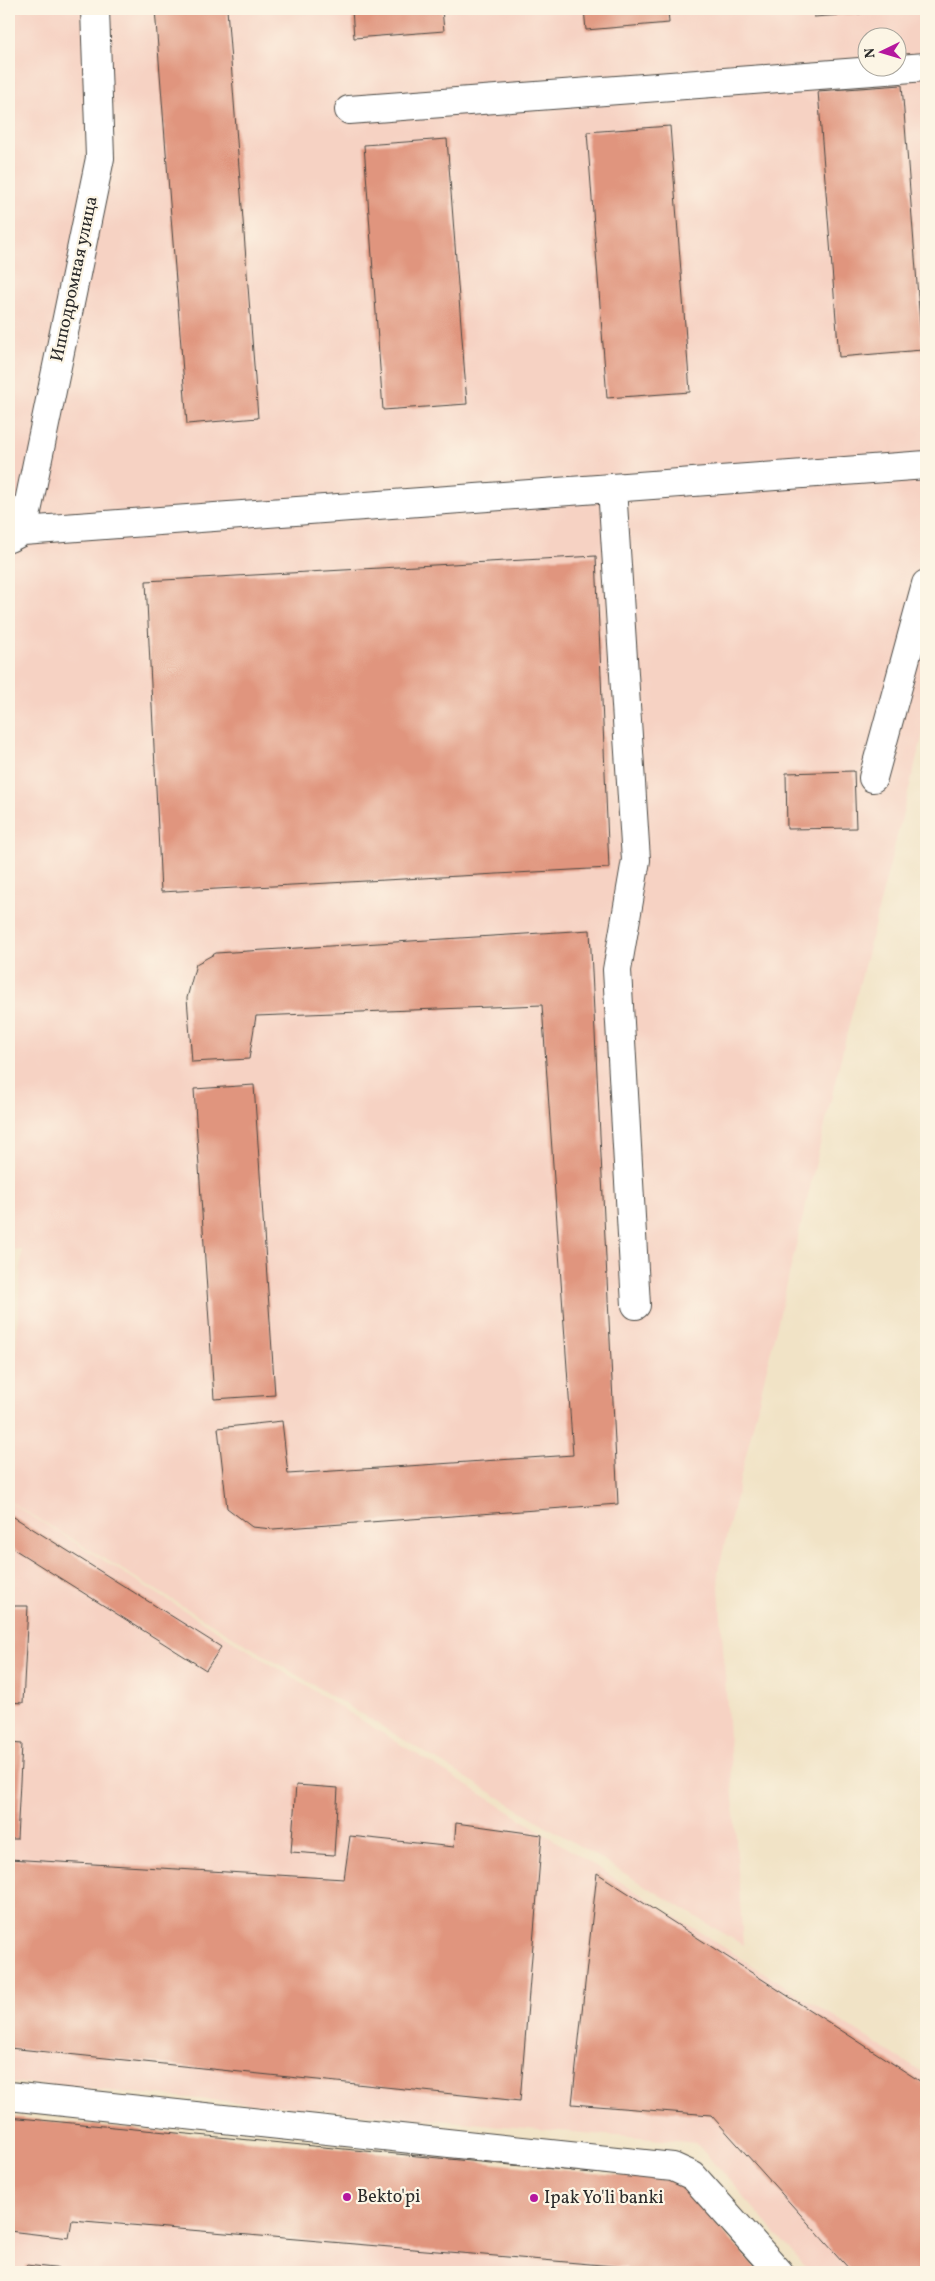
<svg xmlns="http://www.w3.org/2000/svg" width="935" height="2281" viewBox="0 0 935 2281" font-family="Vollkorn,serif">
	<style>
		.built { fill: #f6d2c3; fill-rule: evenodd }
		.building { fill: #e0957e }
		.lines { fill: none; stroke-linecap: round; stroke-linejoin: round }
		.minor-casing { stroke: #494742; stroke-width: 30 }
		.minor { stroke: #fff; stroke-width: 28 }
		.poi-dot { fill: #b5179e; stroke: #fcf5e5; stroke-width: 2 }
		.labels { text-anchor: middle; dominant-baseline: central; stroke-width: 4.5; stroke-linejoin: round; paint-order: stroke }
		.street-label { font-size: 18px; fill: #2b2b2b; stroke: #fcf5e5 }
		.poi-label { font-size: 18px; fill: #2b2b2b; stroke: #fcf5e5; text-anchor: start }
	</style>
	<rect width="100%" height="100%" fill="#fcf5e5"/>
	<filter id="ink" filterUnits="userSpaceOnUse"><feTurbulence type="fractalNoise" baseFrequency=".02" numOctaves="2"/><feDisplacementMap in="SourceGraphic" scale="10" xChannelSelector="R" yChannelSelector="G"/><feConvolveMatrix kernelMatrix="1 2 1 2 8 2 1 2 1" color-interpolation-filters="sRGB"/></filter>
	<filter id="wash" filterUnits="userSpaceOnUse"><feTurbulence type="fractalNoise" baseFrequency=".0096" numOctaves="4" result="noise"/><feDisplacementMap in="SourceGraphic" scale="20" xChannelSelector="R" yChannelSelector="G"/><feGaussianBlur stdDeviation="1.12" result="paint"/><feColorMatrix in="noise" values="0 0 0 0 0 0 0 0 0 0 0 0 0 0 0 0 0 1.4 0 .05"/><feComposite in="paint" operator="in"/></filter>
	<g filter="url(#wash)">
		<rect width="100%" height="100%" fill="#f1e3c6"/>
		<path class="built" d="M 9,9 L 926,9 L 926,722 L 845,1041 L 718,1572 L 743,1945 L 9,1501 L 9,1462 L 22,1250 L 9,1249 ZM 868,38 L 898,38 L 898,68 L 868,68 Z
			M 9,1258 L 16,1259 L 9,1384 Z
			M 9,1502 L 502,1807 L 926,2075 L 926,2272 L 810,2272 L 696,2143 L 9,2082 Z
			M 9,2128 L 671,2186 L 699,2208 L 757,2272 L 9,2272 Z"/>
		<g id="blocks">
			<path class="building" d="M 155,9 L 227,9 L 258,418 L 187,424 Z
				M 352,9 L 442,9 L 444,31 L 354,38 Z
				M 584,9 L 668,9 L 669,23 L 586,30 Z
				M 813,9 L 897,9 L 897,11 L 814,17 Z
				M 902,85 L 922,350 L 839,357 L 818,91 Z
				M 670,126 L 690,392 L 607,398 L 587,132 Z
				M 447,139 L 467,404 L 383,410 L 364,145 Z
				M 596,556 L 609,868 L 161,892 L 146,581 Z
				M 854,771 L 856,828 L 787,829 L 786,773 Z
				M 590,930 L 618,1504 L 273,1529 L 252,1527 L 227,1508 L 218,1428 L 282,1421 L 288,1474 L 573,1455 L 542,1005 L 256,1016 L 249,1059 L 192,1062 L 187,998 L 196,964 L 216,953 Z
				M 254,1085 L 275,1395 L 214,1399 L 194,1089 Z
				M 9,1514 L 221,1647 L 206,1670 L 9,1546 Z
				M 9,1606 L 28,1606 L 23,1703 L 9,1702 Z
				M 9,1743 L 22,1744 L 17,1839 L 9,1839 Z
				M 296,1785 L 338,1788 L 334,1855 L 291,1852 Z
				M 456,1823 L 542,1835 L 520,2101 L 9,2048 L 9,1859 L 344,1879 L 350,1836 L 454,1847 Z
				M 597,1873 L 926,2085 L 926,2272 L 852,2272 L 711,2115 L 572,2104 Z
				M 9,2117 L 679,2181 L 759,2272 L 630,2272 L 625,2267 L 72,2220 L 69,2238 L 9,2231 Z
				M 26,2265 L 72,2270 L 72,2272 L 26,2272 Z"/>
		</g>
	</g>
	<g filter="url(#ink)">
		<use href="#blocks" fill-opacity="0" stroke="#494742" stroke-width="1"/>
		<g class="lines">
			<g class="minor-casing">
				<path id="minor" d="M 349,110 L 926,67
					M 612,488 L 636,860 L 617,970 L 636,1305
					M 23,531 L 926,465
					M 9,538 L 23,531 L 100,158 L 95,9
					M 873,778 L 926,584
					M 9,2096 L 673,2167 L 693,2176 L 779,2272"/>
			</g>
			<use href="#minor" class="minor"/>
		</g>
	</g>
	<g class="poi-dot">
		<circle cx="347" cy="2197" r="5"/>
		<circle cx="534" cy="2198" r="5"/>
	</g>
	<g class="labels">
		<g class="street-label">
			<text transform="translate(75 279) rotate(-78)">Ипподромная улица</text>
		</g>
		<g class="poi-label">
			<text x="357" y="2197">Bekto'pi</text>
			<text x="544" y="2198">Ipak Yo'li banki</text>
		</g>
	</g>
	<rect width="935" height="2281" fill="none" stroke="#fcf5e5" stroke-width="30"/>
	<g transform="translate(882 52) rotate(265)"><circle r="24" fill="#fcf5e5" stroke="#a8a49b"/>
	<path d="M0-4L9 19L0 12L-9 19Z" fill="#b5179e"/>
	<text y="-8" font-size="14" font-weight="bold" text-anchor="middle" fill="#2b2b2b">N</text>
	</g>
</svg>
